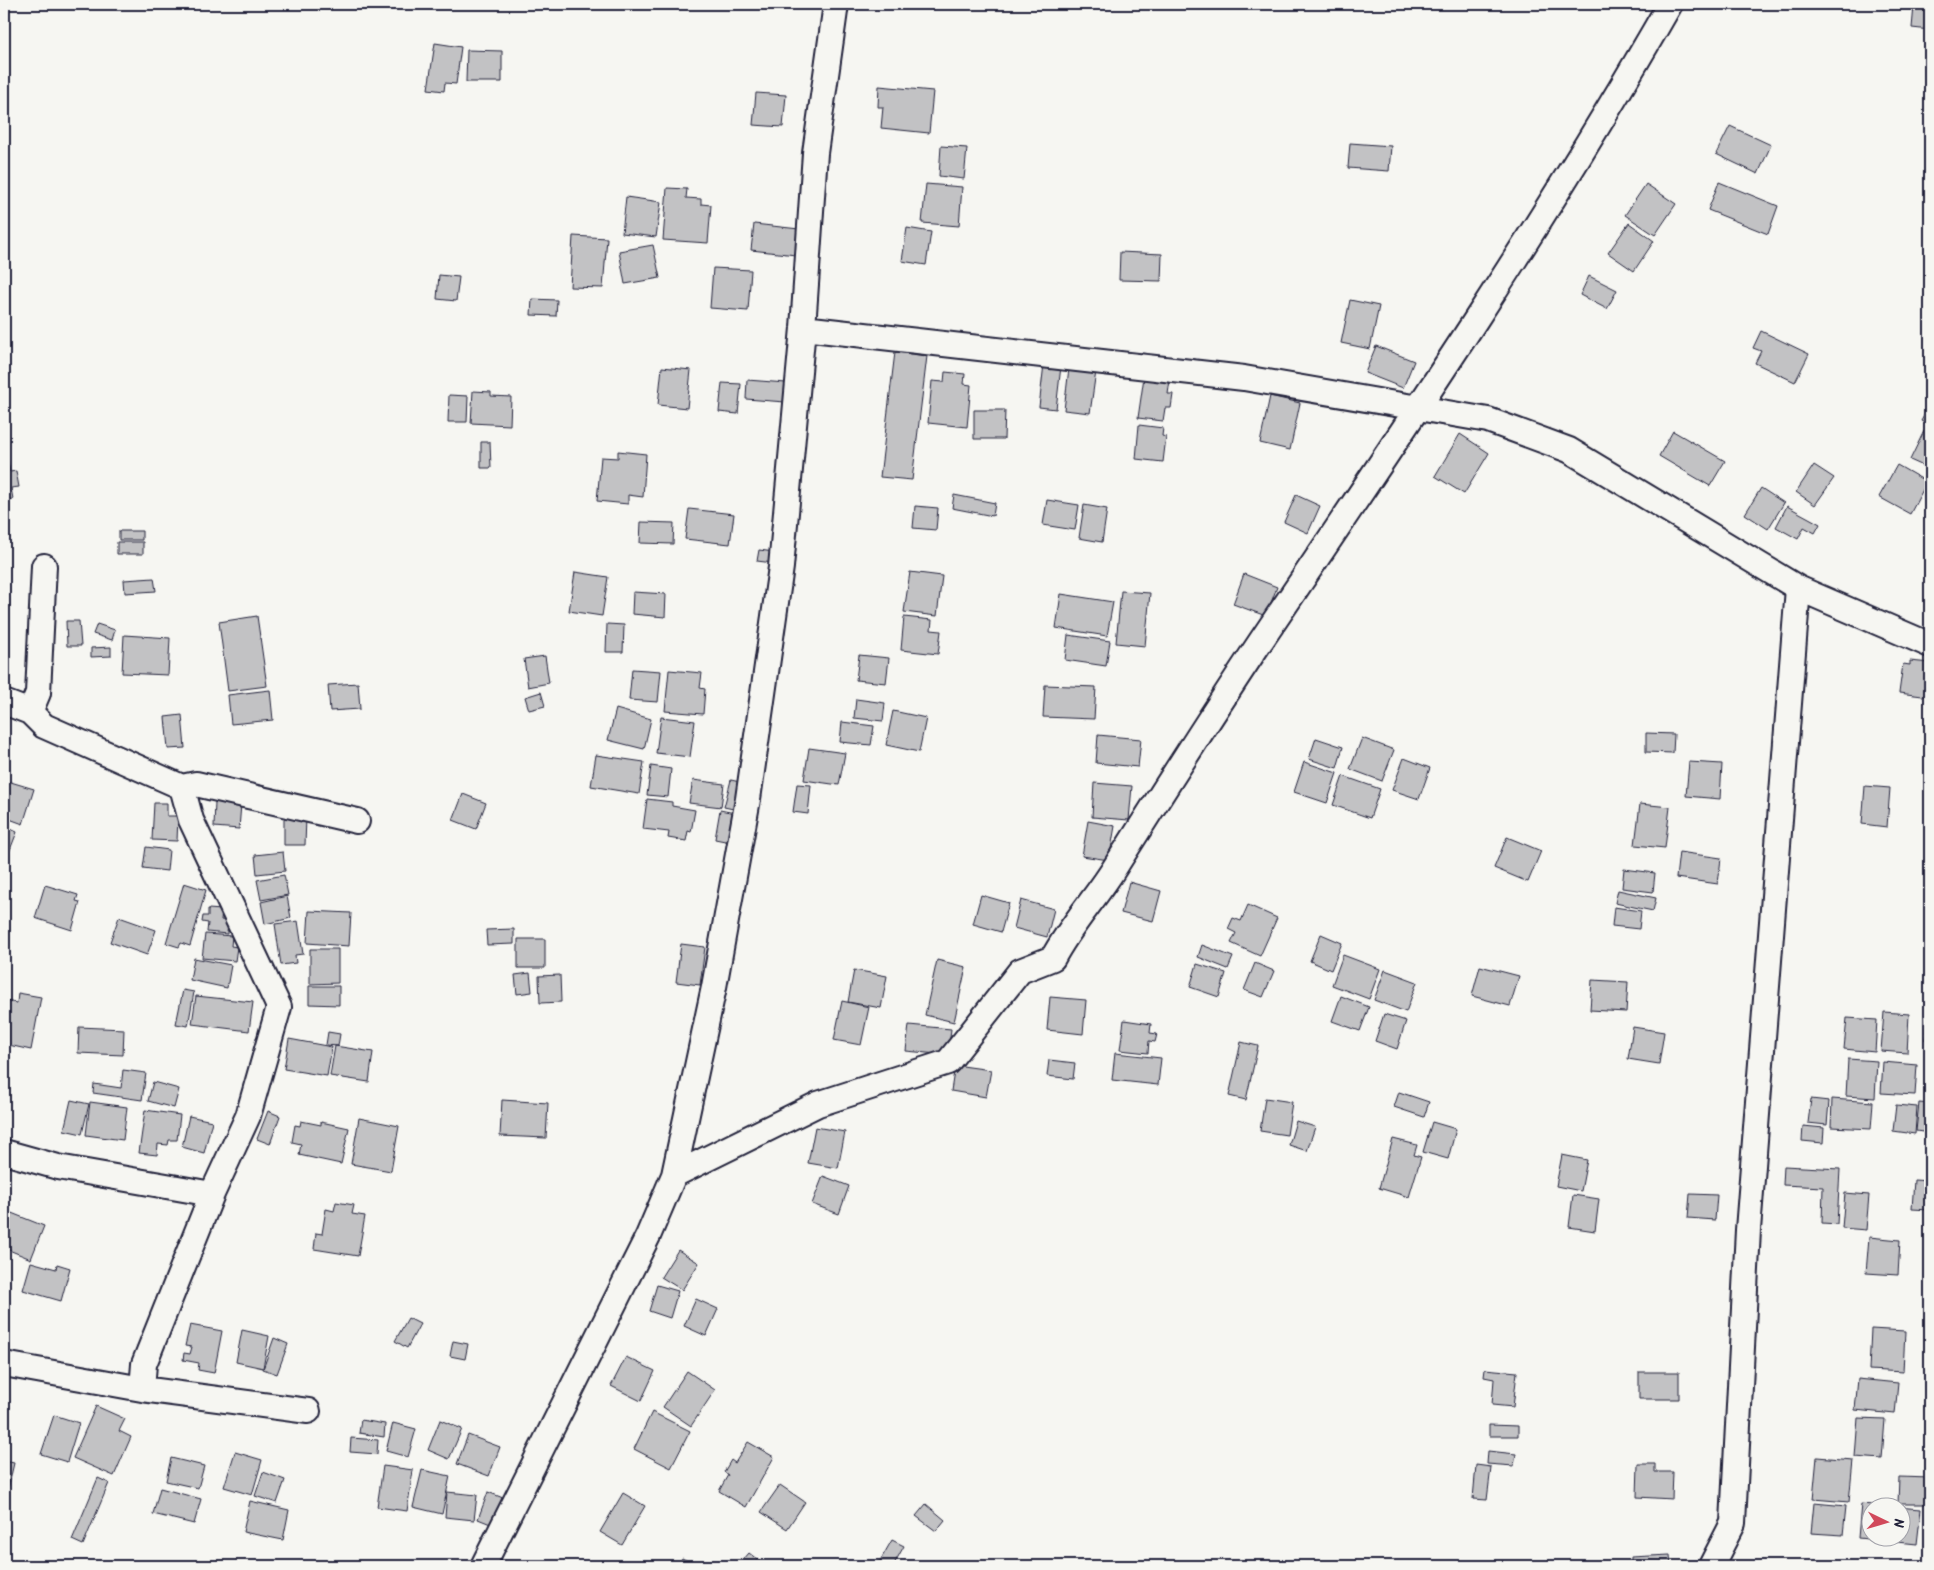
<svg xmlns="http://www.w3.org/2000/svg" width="1934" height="1570" viewBox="0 0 1934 1570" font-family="Kalam,sans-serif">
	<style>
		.building { fill: #c2c2c4; stroke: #22223b; fill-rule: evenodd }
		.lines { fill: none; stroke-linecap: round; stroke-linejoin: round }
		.minor-casing { stroke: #22223b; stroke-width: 28 }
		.minor { stroke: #f6f6f2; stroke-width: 24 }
	</style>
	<rect width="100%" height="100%" fill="#f6f6f2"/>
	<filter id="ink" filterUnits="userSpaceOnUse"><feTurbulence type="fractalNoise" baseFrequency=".02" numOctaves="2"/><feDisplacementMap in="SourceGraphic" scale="10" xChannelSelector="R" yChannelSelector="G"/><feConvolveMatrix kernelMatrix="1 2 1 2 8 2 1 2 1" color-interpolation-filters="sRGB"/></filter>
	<g filter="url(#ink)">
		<path class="building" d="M 1914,6 L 1930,8 L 1930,30 L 1912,28 Z
			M 435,43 L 461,47 L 456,84 L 445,83 L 444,91 L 428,89 Z
			M 467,50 L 502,51 L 502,82 L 466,82 Z
			M 879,86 L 933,91 L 929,133 L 881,128 L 883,107 L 878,107 Z
			M 756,93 L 786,95 L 783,127 L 753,125 Z
			M 1730,126 L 1771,145 L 1758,174 L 1716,154 Z
			M 1350,143 L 1391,146 L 1389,171 L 1348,168 Z
			M 941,146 L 967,148 L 964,179 L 939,176 Z
			M 1719,182 L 1778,206 L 1768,234 L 1708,210 Z
			M 926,184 L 962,187 L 959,226 L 922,223 Z
			M 1646,184 L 1676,204 L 1655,235 L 1625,215 Z
			M 667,188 L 687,189 L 686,198 L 701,199 L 701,204 L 711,205 L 708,243 L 663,240 Z
			M 626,197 L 661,202 L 656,237 L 622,233 Z
			M 1629,223 L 1654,241 L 1634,271 L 1608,253 Z
			M 754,224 L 799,229 L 796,255 L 751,250 Z
			M 907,228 L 931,232 L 926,265 L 902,261 Z
			M 573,236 L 607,238 L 603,288 L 570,287 Z
			M 653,245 L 660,278 L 625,284 L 619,251 Z
			M 1120,252 L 1162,254 L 1161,281 L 1119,280 Z
			M 713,268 L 751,270 L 748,311 L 710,308 Z
			M 439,275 L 459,277 L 456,301 L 437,299 Z
			M 1589,276 L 1617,290 L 1607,309 L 1580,295 Z
			M 532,299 L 557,300 L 556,316 L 531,315 Z
			M 1350,300 L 1379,306 L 1370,349 L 1341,343 Z
			M 1761,331 L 1809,354 L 1795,382 L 1755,363 L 1761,351 L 1753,348 Z
			M 1376,346 L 1414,361 L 1403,388 L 1365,373 Z
			M 895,352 L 927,356 L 912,480 L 880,477 Z
			M 1044,364 L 1061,366 L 1056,409 L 1039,407 Z
			M 662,367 L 691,370 L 687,408 L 658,405 Z
			M 1069,368 L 1096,371 L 1090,413 L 1064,410 Z
			M 945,372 L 965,374 L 964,384 L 971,385 L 967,427 L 928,423 L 932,381 L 944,382 Z
			M 1144,377 L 1170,380 L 1168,394 L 1173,394 L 1171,408 L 1165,408 L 1163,421 L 1138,418 Z
			M 747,380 L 786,383 L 785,402 L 746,399 Z
			M 722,383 L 741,384 L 738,414 L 719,412 Z
			M 473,391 L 491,392 L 491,396 L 511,397 L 510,425 L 471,423 Z
			M 449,395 L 468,396 L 467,422 L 448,422 Z
			M 1270,396 L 1300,403 L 1290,450 L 1260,443 Z
			M 1930,405 L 1930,426 L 1921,421 Z
			M 974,410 L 1005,410 L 1004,439 L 974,439 Z
			M 1139,425 L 1163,428 L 1162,436 L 1166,437 L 1163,462 L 1136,459 Z
			M 1673,431 L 1725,461 L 1710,486 L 1659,456 Z
			M 1924,431 L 1930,435 L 1930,469 L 1910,460 Z
			M 1460,434 L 1489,453 L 1464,494 L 1435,476 Z
			M 481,442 L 490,442 L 491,468 L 481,468 Z
			M 618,451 L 646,454 L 643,497 L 628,495 L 628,504 L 597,501 L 601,457 L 618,458 Z
			M 8,461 L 10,472 L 16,471 L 19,487 L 11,488 L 13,499 L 4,500 L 4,462 Z
			M 1814,465 L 1834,478 L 1815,505 L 1796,492 Z
			M 1897,465 L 1927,482 L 1910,514 L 1879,497 Z
			M 1761,488 L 1784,503 L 1768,529 L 1745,514 Z
			M 954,495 L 995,503 L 993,516 L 952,508 Z
			M 1296,495 L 1320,506 L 1308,533 L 1284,522 Z
			M 1047,500 L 1079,505 L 1075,530 L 1043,525 Z
			M 1084,505 L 1107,509 L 1102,542 L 1079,538 Z
			M 915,506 L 938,508 L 936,530 L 913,528 Z
			M 1787,506 L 1820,524 L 1815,533 L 1804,527 L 1798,539 L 1776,527 Z
			M 689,509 L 734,514 L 730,544 L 685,539 Z
			M 641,522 L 674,523 L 673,544 L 640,543 Z
			M 119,531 L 142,531 L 142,540 L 119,540 Z
			M 117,542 L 143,542 L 143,554 L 117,554 Z
			M 759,550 L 774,552 L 773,563 L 757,561 Z
			M 575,572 L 608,577 L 602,616 L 569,611 Z
			M 910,572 L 942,576 L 937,616 L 904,612 Z
			M 1244,574 L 1277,587 L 1266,616 L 1233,604 Z
			M 154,578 L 156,591 L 125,593 L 124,580 Z
			M 1121,591 L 1150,593 L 1145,646 L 1116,643 Z
			M 633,592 L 666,594 L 665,617 L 632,614 Z
			M 1061,594 L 1113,602 L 1107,636 L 1056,628 Z
			M 257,616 L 267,686 L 228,691 L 219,622 Z
			M 904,617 L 932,620 L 931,630 L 941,631 L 938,654 L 901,650 Z
			M 66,621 L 79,621 L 81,646 L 67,646 Z
			M 97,624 L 115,630 L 112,640 L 93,634 Z
			M 607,624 L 624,625 L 623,652 L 606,652 Z
			M 124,635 L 170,638 L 168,675 L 122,673 Z
			M 1068,635 L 1110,641 L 1106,666 L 1065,660 Z
			M 111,647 L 111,656 L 91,657 L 91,648 Z
			M 859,655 L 889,658 L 886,683 L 856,680 Z
			M 545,656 L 549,683 L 528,687 L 524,659 Z
			M 1910,661 L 1930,663 L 1930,697 L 1899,693 L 1903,664 L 1910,665 Z
			M 632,669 L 661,671 L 658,702 L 629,700 Z
			M 669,670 L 702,673 L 700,688 L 705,689 L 703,714 L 665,711 Z
			M 358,683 L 360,709 L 330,711 L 328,685 Z
			M 1045,685 L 1096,687 L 1094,719 L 1043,717 Z
			M 270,690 L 273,720 L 231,724 L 228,695 Z
			M 541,692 L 545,706 L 529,710 L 525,697 Z
			M 856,699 L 885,703 L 883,721 L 854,718 Z
			M 616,709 L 651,719 L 644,749 L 608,740 Z
			M 893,711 L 926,718 L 919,752 L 886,745 Z
			M 182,715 L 185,748 L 168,749 L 165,717 Z
			M 661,717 L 695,721 L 690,757 L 656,753 Z
			M 842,722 L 874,726 L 871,745 L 840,742 Z
			M 1646,733 L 1674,734 L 1673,753 L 1646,752 Z
			M 1098,735 L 1141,739 L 1138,767 L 1096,763 Z
			M 1316,738 L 1343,747 L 1337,768 L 1309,759 Z
			M 1362,738 L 1394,750 L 1382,781 L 1350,769 Z
			M 809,748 L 845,753 L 839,785 L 804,780 Z
			M 596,755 L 644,762 L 639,794 L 591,786 Z
			M 1404,758 L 1430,768 L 1419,799 L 1392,790 Z
			M 1304,762 L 1337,773 L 1327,803 L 1294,792 Z
			M 1689,762 L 1722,764 L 1720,799 L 1686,796 Z
			M 651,766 L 671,769 L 668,797 L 647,795 Z
			M 1343,776 L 1380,789 L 1370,818 L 1333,805 Z
			M 4,780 L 34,789 L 23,824 L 4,817 Z
			M 693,780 L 724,784 L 721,807 L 689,803 Z
			M 731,780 L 744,783 L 738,810 L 724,807 Z
			M 1094,783 L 1132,786 L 1129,820 L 1092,817 Z
			M 797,784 L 811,785 L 808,814 L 793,812 Z
			M 1865,786 L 1890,788 L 1887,827 L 1862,824 Z
			M 463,794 L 486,803 L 476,829 L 453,820 Z
			M 647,799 L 672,802 L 672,806 L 695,810 L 691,832 L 688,831 L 686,841 L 668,838 L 669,832 L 643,829 Z
			M 215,802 L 241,804 L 239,829 L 214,827 Z
			M 154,803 L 167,803 L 167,816 L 178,816 L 177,841 L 152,840 Z
			M 1640,804 L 1670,807 L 1665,848 L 1635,845 Z
			M 720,810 L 735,813 L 730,842 L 715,839 Z
			M 284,817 L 306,817 L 305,845 L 284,845 Z
			M 1088,821 L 1115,826 L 1109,860 L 1082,856 Z
			M 4,826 L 17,832 L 4,865 Z
			M 1507,837 L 1541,851 L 1528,882 L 1494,868 Z
			M 146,847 L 169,850 L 167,871 L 143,868 Z
			M 283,852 L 285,871 L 257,874 L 255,855 Z
			M 1679,852 L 1721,858 L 1718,884 L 1676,878 Z
			M 1624,869 L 1655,873 L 1653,892 L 1622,888 Z
			M 284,875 L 288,895 L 261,900 L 257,880 Z
			M 1129,882 L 1161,891 L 1153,921 L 1121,913 Z
			M 184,883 L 206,890 L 190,946 L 181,943 L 179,947 L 166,943 Z
			M 45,885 L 78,895 L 76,901 L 80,902 L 72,930 L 35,918 Z
			M 1618,890 L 1656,898 L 1653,911 L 1615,903 Z
			M 981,895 L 1009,903 L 1001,932 L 973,924 Z
			M 287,896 L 291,918 L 265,924 L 261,902 Z
			M 1021,900 L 1054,909 L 1047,937 L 1014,928 Z
			M 1248,905 L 1277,918 L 1260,956 L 1231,943 L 1236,933 L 1228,929 L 1233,918 L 1241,921 Z
			M 1614,907 L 1641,911 L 1639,929 L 1612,926 Z
			M 208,909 L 222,910 L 221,920 L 228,921 L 227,934 L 207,932 L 208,923 L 202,922 L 203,916 L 208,916 Z
			M 309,911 L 351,913 L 349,946 L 307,943 Z
			M 119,917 L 156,930 L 147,955 L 110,942 Z
			M 298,921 L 303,954 L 295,955 L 296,963 L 281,965 L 275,924 Z
			M 514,929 L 514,944 L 487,945 L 486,930 Z
			M 205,934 L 232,936 L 231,946 L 237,947 L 235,961 L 202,958 Z
			M 1321,934 L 1342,943 L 1331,970 L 1310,961 Z
			M 518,939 L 545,939 L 545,968 L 518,968 Z
			M 681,944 L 705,947 L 700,985 L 676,982 Z
			M 1202,945 L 1233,957 L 1228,969 L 1198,957 Z
			M 310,949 L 338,949 L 338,983 L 310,984 Z
			M 1343,955 L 1380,969 L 1369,999 L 1332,985 Z
			M 194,958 L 231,965 L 227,988 L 190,980 Z
			M 937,960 L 966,967 L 954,1022 L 925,1015 Z
			M 1255,963 L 1274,971 L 1263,997 L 1244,990 Z
			M 1197,964 L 1226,973 L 1219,997 L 1190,987 Z
			M 1480,966 L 1519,976 L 1510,1006 L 1472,996 Z
			M 854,970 L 887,976 L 881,1008 L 848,1002 Z
			M 1385,970 L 1417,982 L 1406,1012 L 1374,1000 Z
			M 530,973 L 532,992 L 517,994 L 515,975 Z
			M 560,975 L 561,1002 L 540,1003 L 539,976 Z
			M 1592,980 L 1628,982 L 1626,1012 L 1590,1010 Z
			M 309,986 L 339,986 L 339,1005 L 309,1004 Z
			M 183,990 L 194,992 L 188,1026 L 176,1024 Z
			M 18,993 L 41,997 L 31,1050 L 4,1044 L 5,1001 L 17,1003 Z
			M 196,996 L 253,1002 L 249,1031 L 192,1024 Z
			M 1341,996 L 1369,1007 L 1360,1031 L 1332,1021 Z
			M 1050,997 L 1086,1000 L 1083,1034 L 1047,1030 Z
			M 842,1001 L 869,1007 L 861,1045 L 834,1040 Z
			M 1884,1012 L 1909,1014 L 1907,1053 L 1881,1051 Z
			M 1384,1014 L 1406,1021 L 1397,1049 L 1375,1041 Z
			M 1927,1015 L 1930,1016 L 1930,1040 L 1925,1040 Z
			M 1847,1018 L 1877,1020 L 1875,1052 L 1844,1049 Z
			M 1124,1020 L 1151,1024 L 1150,1033 L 1157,1034 L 1155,1042 L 1149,1041 L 1148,1053 L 1120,1050 Z
			M 909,1025 L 951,1029 L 948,1055 L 906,1051 Z
			M 79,1027 L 124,1029 L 123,1055 L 78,1053 Z
			M 1633,1027 L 1664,1032 L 1659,1064 L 1628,1059 Z
			M 328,1032 L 340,1034 L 338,1046 L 326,1045 Z
			M 289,1039 L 332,1047 L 327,1076 L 284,1069 Z
			M 1241,1042 L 1258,1046 L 1246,1100 L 1229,1096 Z
			M 335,1046 L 373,1052 L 369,1082 L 330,1076 Z
			M 1115,1053 L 1161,1058 L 1158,1085 L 1112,1080 Z
			M 1848,1059 L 1877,1061 L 1875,1098 L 1846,1096 Z
			M 1049,1060 L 1075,1063 L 1073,1079 L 1047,1076 Z
			M 1883,1062 L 1917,1065 L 1915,1095 L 1881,1093 Z
			M 955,1065 L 991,1070 L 986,1097 L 951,1091 Z
			M 123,1070 L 146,1073 L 142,1100 L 93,1093 L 94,1084 L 121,1088 Z
			M 153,1082 L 179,1089 L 174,1108 L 148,1101 Z
			M 1399,1092 L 1429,1102 L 1424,1117 L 1394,1107 Z
			M 1265,1098 L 1292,1102 L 1287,1135 L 1260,1131 Z
			M 1811,1099 L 1829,1101 L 1827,1125 L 1808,1123 Z
			M 1832,1099 L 1873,1102 L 1871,1129 L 1831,1127 Z
			M 71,1100 L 89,1104 L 82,1134 L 64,1130 Z
			M 502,1100 L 548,1103 L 546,1138 L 500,1136 Z
			M 90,1102 L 127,1107 L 123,1140 L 86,1135 Z
			M 1919,1103 L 1930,1104 L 1930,1133 L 1916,1131 Z
			M 1896,1105 L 1917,1107 L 1915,1134 L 1893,1131 Z
			M 145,1110 L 180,1115 L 177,1140 L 169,1140 L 168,1145 L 158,1144 L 157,1155 L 139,1153 Z
			M 268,1111 L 280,1116 L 270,1144 L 257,1139 Z
			M 189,1116 L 212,1121 L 204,1153 L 182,1147 Z
			M 359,1118 L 399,1126 L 391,1171 L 351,1164 Z
			M 301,1121 L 321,1125 L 321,1122 L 349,1128 L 341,1164 L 299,1155 L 301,1144 L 292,1142 L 295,1125 L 300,1126 Z
			M 1296,1121 L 1315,1127 L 1307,1151 L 1289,1145 Z
			M 1432,1122 L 1456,1129 L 1448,1159 L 1423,1152 Z
			M 1803,1126 L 1824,1128 L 1823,1143 L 1802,1141 Z
			M 815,1127 L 845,1132 L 838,1168 L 808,1163 Z
			M 1393,1139 L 1417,1145 L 1414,1155 L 1421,1157 L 1409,1197 L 1379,1188 Z
			M 1562,1155 L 1587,1160 L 1581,1191 L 1556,1186 Z
			M 1784,1166 L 1840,1169 L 1837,1224 L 1822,1223 L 1823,1187 L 1783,1185 Z
			M 823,1176 L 849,1186 L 839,1214 L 812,1204 Z
			M 1914,1180 L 1930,1181 L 1930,1210 L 1912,1209 Z
			M 1845,1193 L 1869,1195 L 1866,1230 L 1842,1228 Z
			M 1690,1194 L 1717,1195 L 1715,1220 L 1688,1218 Z
			M 1573,1195 L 1599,1199 L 1595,1231 L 1569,1227 Z
			M 336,1202 L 354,1205 L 352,1214 L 365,1216 L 358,1256 L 314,1249 L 316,1233 L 322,1234 L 326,1209 L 334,1211 Z
			M 4,1210 L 44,1226 L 31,1259 L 4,1248 Z
			M 1869,1237 L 1900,1240 L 1898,1275 L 1866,1273 Z
			M 678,1250 L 699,1263 L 682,1290 L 661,1277 Z
			M 31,1262 L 56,1269 L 57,1264 L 70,1268 L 61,1301 L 23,1290 Z
			M 657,1285 L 678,1291 L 670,1318 L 649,1311 Z
			M 696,1299 L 718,1309 L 706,1336 L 684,1326 Z
			M 408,1318 L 420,1324 L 407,1348 L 395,1341 Z
			M 190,1325 L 222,1331 L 214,1373 L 198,1370 L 199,1363 L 183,1360 L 184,1353 L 190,1354 L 192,1347 L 185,1346 Z
			M 1871,1329 L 1905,1331 L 1903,1372 L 1869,1370 Z
			M 242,1330 L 269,1336 L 263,1368 L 236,1362 Z
			M 274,1338 L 288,1344 L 277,1374 L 263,1369 Z
			M 453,1341 L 468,1344 L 465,1359 L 450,1356 Z
			M 626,1357 L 655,1371 L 641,1401 L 611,1386 Z
			M 1485,1369 L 1517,1372 L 1513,1407 L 1492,1405 L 1494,1379 L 1484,1377 Z
			M 687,1371 L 715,1390 L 691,1426 L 663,1407 Z
			M 1639,1372 L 1679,1372 L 1679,1399 L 1639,1399 Z
			M 1858,1379 L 1898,1383 L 1895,1414 L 1855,1410 Z
			M 96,1406 L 125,1419 L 119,1431 L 131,1437 L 114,1476 L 73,1458 Z
			M 652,1412 L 690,1431 L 671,1468 L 634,1449 Z
			M 54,1415 L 79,1423 L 67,1462 L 41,1454 Z
			M 1858,1418 L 1885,1419 L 1882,1459 L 1855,1457 Z
			M 361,1420 L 385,1424 L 384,1437 L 359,1433 Z
			M 440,1420 L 462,1429 L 449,1459 L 428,1450 Z
			M 393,1423 L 416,1429 L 408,1457 L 386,1451 Z
			M 1489,1425 L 1518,1426 L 1518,1436 L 1489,1436 Z
			M 468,1435 L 500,1447 L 489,1476 L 457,1464 Z
			M 351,1438 L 378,1440 L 377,1454 L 350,1452 Z
			M 748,1442 L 774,1457 L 746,1507 L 719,1491 L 728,1475 L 724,1472 L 731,1460 L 735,1463 Z
			M 1488,1451 L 1516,1454 L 1514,1466 L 1487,1464 Z
			M 235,1452 L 262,1460 L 252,1495 L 224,1487 Z
			M 1817,1457 L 1853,1460 L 1849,1502 L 1813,1499 Z
			M 171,1458 L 204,1466 L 198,1488 L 166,1481 Z
			M 4,1461 L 14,1463 L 8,1489 L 4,1488 Z
			M 1638,1464 L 1655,1464 L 1655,1472 L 1673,1472 L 1672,1499 L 1637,1497 Z
			M 1476,1465 L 1491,1467 L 1487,1500 L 1473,1499 Z
			M 383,1466 L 413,1470 L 407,1511 L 377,1507 Z
			M 422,1470 L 450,1476 L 442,1514 L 413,1507 Z
			M 263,1472 L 285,1480 L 277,1503 L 255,1496 Z
			M 1899,1477 L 1930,1478 L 1930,1504 L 1898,1504 Z
			M 98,1478 L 109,1483 L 83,1545 L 72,1540 Z
			M 780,1485 L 805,1502 L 787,1529 L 761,1512 Z
			M 160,1488 L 201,1499 L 194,1524 L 153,1514 Z
			M 447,1492 L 477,1495 L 474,1520 L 445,1517 Z
			M 488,1492 L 503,1498 L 493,1525 L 478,1519 Z
			M 623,1493 L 645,1506 L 622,1545 L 600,1532 Z
			M 250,1501 L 289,1510 L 283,1540 L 243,1532 Z
			M 1814,1503 L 1846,1506 L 1843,1535 L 1811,1533 Z
			M 926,1504 L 945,1520 L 936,1531 L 916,1516 Z
			M 1861,1504 L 1921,1509 L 1917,1544 L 1858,1538 ZM 1872,1508 L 1902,1508 L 1902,1538 L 1872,1538 Z
			M 892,1540 L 904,1546 L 893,1566 L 877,1566 Z
			M 749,1553 L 766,1566 L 738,1566 Z
			M 1670,1555 L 1671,1566 L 1631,1566 L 1631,1557 Z
			M 682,1558 L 697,1566 L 677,1566 Z"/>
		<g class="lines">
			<g class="minor-casing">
				<path id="minor" d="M 803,328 L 1244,378 L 1488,420 L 1569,450 L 1798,588 L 1930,645
					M 4,702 L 30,712 L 44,726 L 182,787 L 196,784 L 357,821
					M 30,712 L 38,693 L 44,566
					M 4,1152 L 58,1167 L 212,1194
					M 674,1175 L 818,1104 L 948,1062 L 1020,971 L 1053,958 C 1071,924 1097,897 1117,864 C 1167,785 1217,706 1269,629 C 1408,424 1547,219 1670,4
					M 4,1364 L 142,1389 L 308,1411
					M 142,1389 L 144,1364 L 212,1194 L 248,1116 L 279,1007 L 191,820 L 182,787
					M 483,1566 L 648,1236 L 674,1175 L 714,987 L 748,799 L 781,567 L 803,328 L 815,153 L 836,4
					M 1711,1566 L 1733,1523 L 1748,1230 L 1798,588"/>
			</g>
			<use href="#minor" class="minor"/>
		</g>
	</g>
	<rect width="1934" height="1570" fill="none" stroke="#f6f6f2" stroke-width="20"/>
	<rect x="10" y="10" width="1914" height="1550" fill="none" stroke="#22223b" stroke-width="2" filter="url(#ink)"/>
	<g transform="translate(1886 1522) rotate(95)"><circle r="24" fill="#f6f6f2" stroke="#a1a1a9"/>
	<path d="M0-4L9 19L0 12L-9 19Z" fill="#d1495b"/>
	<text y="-8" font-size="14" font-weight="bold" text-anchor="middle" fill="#22223b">N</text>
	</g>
</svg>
